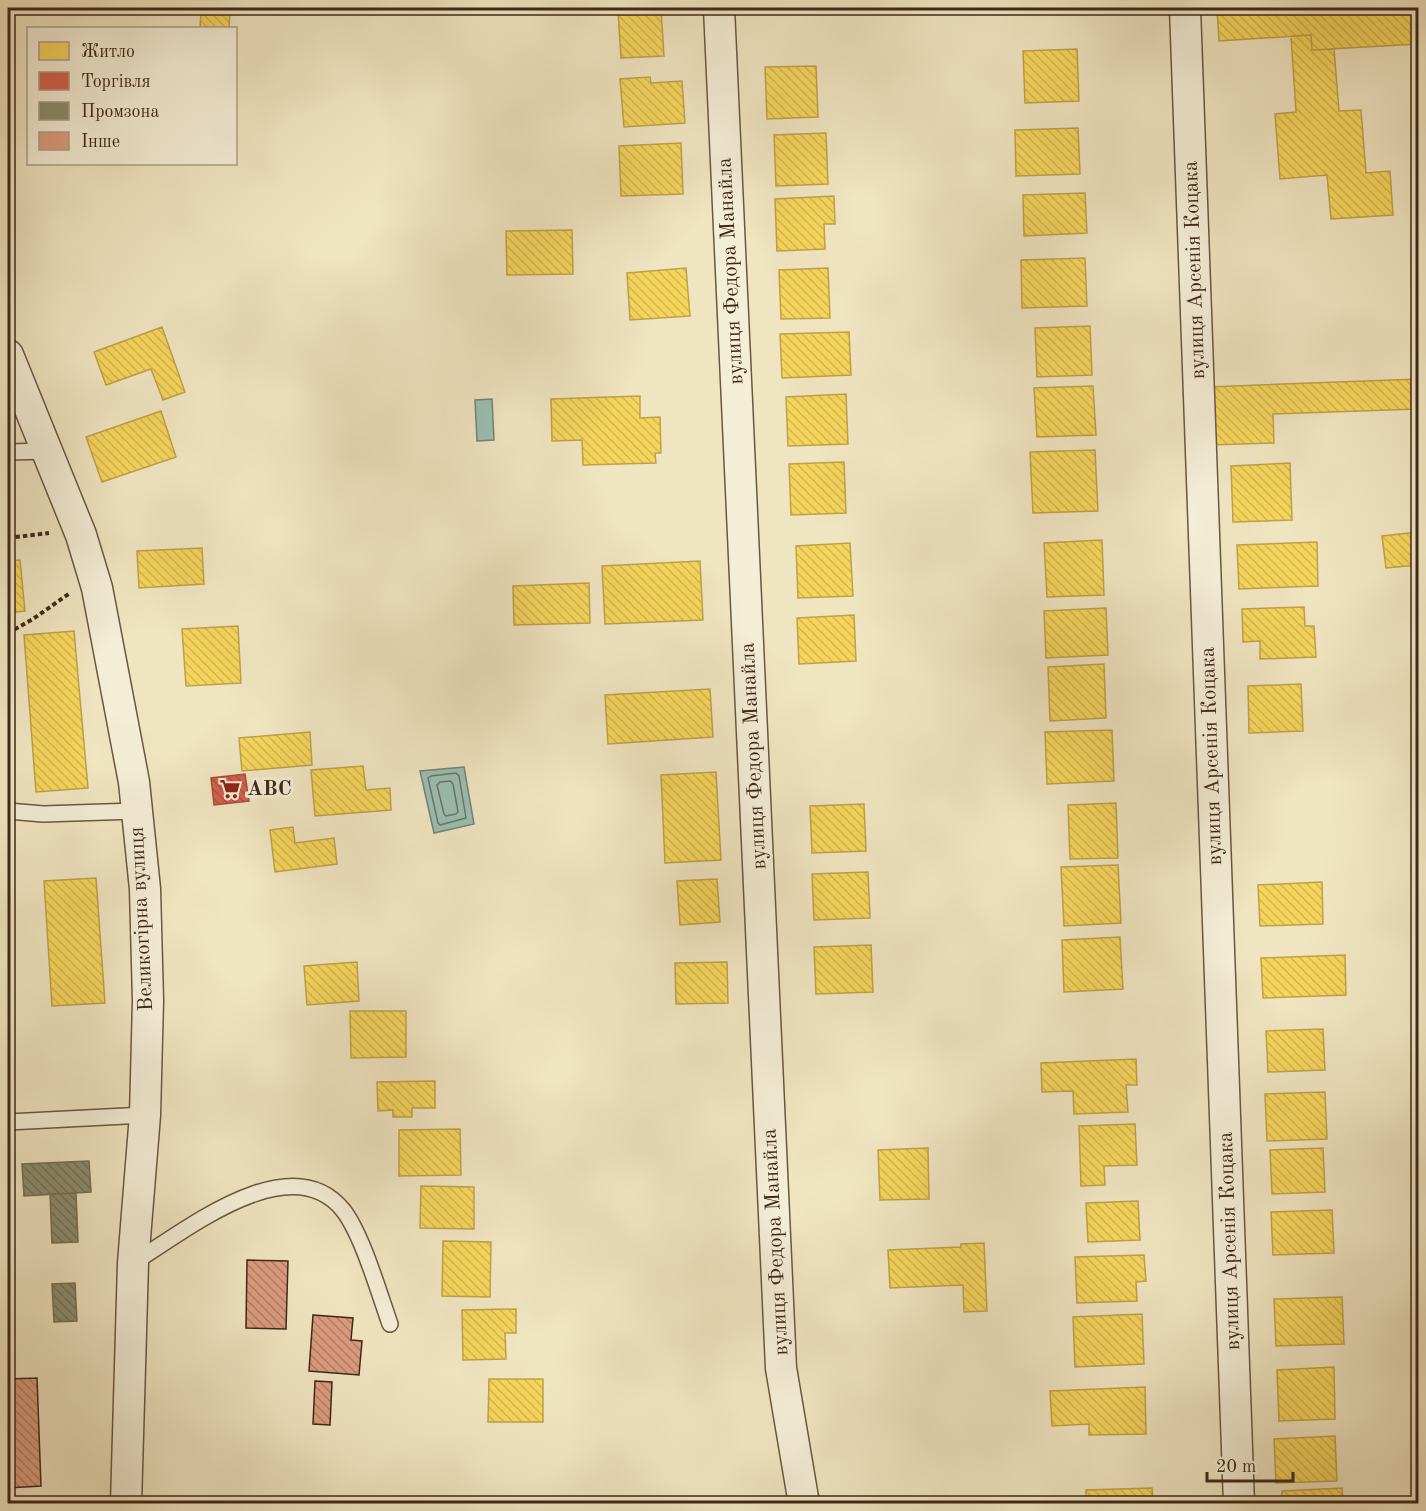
<svg xmlns="http://www.w3.org/2000/svg" width="1426" height="1511" viewBox="0 0 1426 1511" font-family="'Old Standard TT',serif">
	<style>
		.water { fill: #9abfb4; stroke: #758376; stroke-width: 1.5 }
		.homes { fill: url(#homes-back-hatch); stroke: #bfa148; stroke-width: 1.5 }
		.shops { fill: url(#shops-back-hatch); stroke: #a84f3d; stroke-width: 1.5 }
		.industry { fill: url(#industry-back-hatch); stroke: #756e54; stroke-width: 1.5 }
		.lines { fill: none; stroke-linecap: round; stroke-linejoin: round }
		.shore { stroke: #6c7466; stroke-width: 1.5 }
		.building { fill: url(#building-back-hatch); stroke: #3e2818; stroke-width: 1.5 }
		.lane-casing { stroke: #6a5742; stroke-width: 18 }
		.street-casing { stroke: #6a5742; stroke-width: 33 }
		.path { stroke: #3e2818; stroke-width: 4; stroke-dasharray: 4.5 3; stroke-linecap: butt }
		.lane { stroke: #f5eed7; stroke-width: 15 }
		.street { stroke: #f5eed7; stroke-width: 30 }
		.labels { text-anchor: middle; dominant-baseline: central; stroke-width: 6; stroke-linejoin: round; paint-order: stroke }
		.street-label { font-size: 21px; fill: #3e2818; stroke: #f5eed7 }
		.poi-label { font-size: 21px; font-weight: bold; fill: #3e2818; stroke: #f5eed7; text-anchor: start }
	</style>
	<defs>
		<pattern id="homes-back-hatch" width="6" height="6" patternUnits="userSpaceOnUse" patternTransform="scale(1.5)"><rect width="6" height="6" fill="#f6d55c"/><path d="M-1 5l2 2M0 0l6 6M5-1l2 2" fill="none" stroke="#d4b74f"/></pattern>
		<pattern id="shops-back-hatch" width="6" height="6" patternUnits="userSpaceOnUse" patternTransform="scale(1.5)"><rect width="6" height="6" fill="#d6604d"/><path d="M-1 5l2 2M0 0l6 6M5-1l2 2" fill="none" stroke="#af4f3f"/></pattern>
		<pattern id="industry-back-hatch" width="6" height="6" patternUnits="userSpaceOnUse" patternTransform="scale(1.5)"><rect width="6" height="6" fill="#8c8c6e"/><path d="M-1 5l2 2M0 0l6 6M5-1l2 2" fill="none" stroke="#747259"/></pattern>
		<pattern id="building-back-hatch" width="6" height="6" patternUnits="userSpaceOnUse" patternTransform="scale(1.5)"><rect width="6" height="6" fill="#dc9c80"/><path d="M-1 5l2 2M0 0l6 6M5-1l2 2" fill="none" stroke="#b47f68"/></pattern>
	</defs>
	<rect width="100%" height="100%" fill="#f0e5c1"/>
	<filter id="stains"><feTurbulence type="fractalNoise" baseFrequency=".00333" numOctaves="4"/><feColorMatrix values="0 0 0 0 .2 0 0 0 0 .09 0 0 0 0 .02 0 0 0 .5 -.17"/></filter>
	<radialGradient id="worn" r=".72"><stop offset=".6" stop-color="#630" stop-opacity="0"/><stop offset="1" stop-color="#630" stop-opacity=".3"/></radialGradient>
	<path class="water" d="M 492,399 L 494,440 L 477,441 L 475,400 Z
		M 464,767 L 474,824 L 434,833 L 420,771 Z"/>
	<path class="homes" d="M 1217,8 L 1418,8 L 1418,44 L 1312,50 L 1311,35 L 1219,41 Z
		M 661,9 L 664,56 L 621,58 L 618,11 Z
		M 201,10 L 230,10 L 229,28 L 200,28 Z
		M 1311,35 L 1312,50 L 1334,49 L 1339,111 L 1361,110 L 1366,173 L 1390,171 L 1393,215 L 1331,219 L 1327,175 L 1280,179 L 1275,114 L 1296,112 L 1291,36 Z
		M 1077,49 L 1079,101 L 1025,103 L 1023,51 Z
		M 816,66 L 818,117 L 767,119 L 765,67 Z
		M 650,77 L 651,83 L 682,81 L 685,123 L 624,127 L 620,79 Z
		M 1078,128 L 1080,174 L 1016,176 L 1015,130 Z
		M 826,133 L 828,184 L 776,186 L 774,135 Z
		M 681,143 L 683,194 L 621,196 L 619,146 Z
		M 1085,193 L 1087,233 L 1024,236 L 1023,195 Z
		M 834,196 L 835,224 L 824,224 L 825,249 L 777,251 L 775,199 Z
		M 572,230 L 573,274 L 507,275 L 506,231 Z
		M 1085,258 L 1087,306 L 1022,308 L 1021,260 Z
		M 686,268 L 690,316 L 630,320 L 627,273 Z
		M 828,268 L 830,318 L 781,319 L 779,270 Z
		M 1090,326 L 1092,375 L 1037,377 L 1035,328 Z
		M 162,327 L 185,392 L 163,400 L 151,369 L 106,385 L 94,352 Z
		M 849,332 L 851,375 L 782,378 L 780,334 Z
		M 1418,379 L 1418,409 L 1273,414 L 1274,443 L 1210,445 L 1207,387 Z
		M 1093,386 L 1096,435 L 1037,437 L 1034,388 Z
		M 846,394 L 848,444 L 788,446 L 786,397 Z
		M 640,396 L 640,418 L 660,417 L 661,453 L 655,453 L 656,463 L 583,465 L 582,440 L 552,441 L 551,399 Z
		M 161,411 L 176,457 L 102,482 L 86,437 Z
		M 1095,450 L 1098,511 L 1033,513 L 1030,452 Z
		M 844,462 L 846,513 L 791,515 L 789,464 Z
		M 1290,463 L 1292,520 L 1233,522 L 1231,466 Z
		M 1418,532 L 1418,565 L 1386,568 L 1382,536 Z
		M 1102,540 L 1104,595 L 1047,597 L 1044,543 Z
		M 1317,542 L 1318,586 L 1239,589 L 1237,545 Z
		M 850,543 L 853,596 L 798,598 L 796,546 Z
		M 202,548 L 204,584 L 139,588 L 137,551 Z
		M 20,560 L 25,611 L 8,613 L 8,561 Z
		M 700,561 L 703,620 L 605,624 L 602,566 Z
		M 589,583 L 590,623 L 514,625 L 513,586 Z
		M 1304,607 L 1305,626 L 1314,626 L 1316,657 L 1260,659 L 1260,641 L 1243,642 L 1242,609 Z
		M 1106,608 L 1108,655 L 1046,658 L 1044,611 Z
		M 854,615 L 856,661 L 799,664 L 797,618 Z
		M 238,626 L 241,683 L 186,686 L 182,629 Z
		M 74,631 L 88,788 L 36,792 L 24,635 Z
		M 1104,664 L 1106,718 L 1050,721 L 1048,667 Z
		M 1301,684 L 1303,731 L 1249,733 L 1248,686 Z
		M 710,689 L 713,737 L 608,744 L 605,695 Z
		M 1112,730 L 1114,781 L 1047,784 L 1045,732 Z
		M 310,732 L 312,765 L 242,771 L 239,738 Z
		M 363,766 L 366,790 L 390,788 L 391,810 L 315,816 L 311,770 Z
		M 716,772 L 721,860 L 665,863 L 661,775 Z
		M 1116,803 L 1118,858 L 1070,859 L 1068,805 Z
		M 864,804 L 866,851 L 812,853 L 810,806 Z
		M 293,827 L 295,843 L 334,838 L 337,864 L 275,872 L 270,830 Z
		M 1118,865 L 1121,923 L 1064,926 L 1061,867 Z
		M 868,872 L 870,918 L 814,920 L 812,874 Z
		M 96,878 L 105,1003 L 52,1006 L 44,881 Z
		M 717,879 L 720,922 L 680,925 L 677,881 Z
		M 1322,882 L 1323,924 L 1260,926 L 1258,885 Z
		M 1120,937 L 1123,989 L 1064,992 L 1062,940 Z
		M 871,945 L 873,992 L 816,994 L 814,947 Z
		M 1345,955 L 1346,995 L 1263,998 L 1261,958 Z
		M 357,962 L 359,1001 L 307,1005 L 304,966 Z
		M 727,962 L 728,1003 L 676,1004 L 675,963 Z
		M 350,1011 L 406,1011 L 406,1057 L 351,1058 Z
		M 1323,1029 L 1325,1070 L 1268,1072 L 1266,1031 Z
		M 1136,1059 L 1137,1085 L 1126,1085 L 1128,1112 L 1074,1114 L 1073,1091 L 1042,1092 L 1041,1063 Z
		M 435,1081 L 435,1108 L 412,1108 L 412,1117 L 393,1117 L 393,1110 L 378,1111 L 377,1082 Z
		M 1325,1092 L 1327,1139 L 1267,1141 L 1265,1094 Z
		M 1135,1124 L 1137,1165 L 1104,1166 L 1105,1185 L 1081,1186 L 1079,1126 Z
		M 460,1129 L 461,1175 L 399,1176 L 399,1130 Z
		M 928,1148 L 929,1199 L 880,1200 L 878,1150 Z
		M 1323,1148 L 1325,1192 L 1272,1194 L 1270,1150 Z
		M 421,1186 L 474,1187 L 474,1229 L 420,1228 Z
		M 1138,1201 L 1140,1240 L 1088,1242 L 1086,1203 Z
		M 1332,1210 L 1334,1253 L 1273,1255 L 1271,1212 Z
		M 443,1241 L 491,1242 L 490,1297 L 442,1296 Z
		M 984,1243 L 987,1311 L 964,1312 L 963,1285 L 890,1288 L 888,1250 L 961,1247 L 961,1244 Z
		M 1144,1255 L 1146,1281 L 1136,1282 L 1137,1301 L 1077,1303 L 1075,1257 Z
		M 1342,1297 L 1344,1344 L 1276,1346 L 1274,1299 Z
		M 516,1309 L 516,1333 L 505,1333 L 506,1359 L 463,1360 L 462,1310 Z
		M 1142,1314 L 1144,1364 L 1075,1367 L 1073,1317 Z
		M 1334,1367 L 1335,1419 L 1279,1421 L 1277,1370 Z
		M 489,1379 L 543,1379 L 543,1422 L 488,1422 Z
		M 1145,1387 L 1146,1434 L 1089,1435 L 1089,1424 L 1052,1426 L 1050,1391 Z
		M 1335,1436 L 1337,1481 L 1276,1483 L 1274,1439 Z
		M 1152,1488 L 1153,1504 L 1086,1504 L 1086,1490 Z
		M 1342,1488 L 1343,1504 L 1282,1504 L 1282,1491 Z"/>
	<path class="shops" d="M 245,774 L 249,801 L 214,805 L 211,778 Z"/>
	<path class="industry" d="M 89,1161 L 91,1192 L 24,1196 L 22,1164 Z
		M 76,1193 L 78,1242 L 52,1243 L 50,1194 Z
		M 75,1283 L 77,1321 L 54,1322 L 52,1284 Z"/>
	<g class="lines">
		<path class="shore" d="M 456,773 L 459,776 L 466,818 L 440,825 L 438,823 L 428,778 L 431,776 Z
			M 450,781 L 453,784 L 458,812 L 456,814 L 446,816 L 444,814 L 437,785 L 440,782 Z"/>
	</g>
	<path class="building" d="M 247,1260 L 288,1261 L 286,1329 L 246,1328 Z
		M 313,1315 L 353,1318 L 351,1340 L 362,1341 L 359,1375 L 309,1371 Z
		M 37,1378 L 41,1486 L 8,1488 L 8,1379 Z
		M 315,1381 L 332,1382 L 330,1425 L 313,1424 Z"/>
	<g class="lines">
		<g class="lane-casing">
			<path id="lane" d="M 8,452 L 48,451
				M 8,811 L 43,814 L 136,811
				M 8,1122 L 145,1115
				M 133,1263 C 184,1232 290,1145 343,1210 C 362,1234 379,1293 390,1324"/>
		</g>
		<g class="street-casing">
			<path id="street" d="M 719,8 L 781,1368 L 804,1504
				M 1185,8 L 1239,1504
				M 8,355 L 81,535 L 97,588 L 134,782 L 145,889 L 148,1001 L 145,1115 L 133,1263 L 126,1504"/>
		</g>
		<path class="path" d="M 8,538 L 49,533
			M 8,633 L 33,619 L 70,593"/>
		<use href="#lane" class="lane"/>
		<use href="#street" class="street"/>
	</g>
	<defs>
		<g id="supermarket-bare" transform="scale(1.62)"><path d="M-6-5.5h2.5l.6 2H6L4.5 2H-2.5L-4.4-4H-6ZM-1.5 3.2a1.3 1.3 0 1 0 .1 0ZM3 3.2a1.3 1.3 0 1 0 .1 0Z" fill="#8f2418" stroke="#f5eed7" stroke-width="2.5" paint-order="stroke"/></g>
	</defs>
	<g fill-rule="evenodd">
		<use href="#supermarket-bare" x="230" y="789"/>
	</g>
	<g class="labels">
		<g class="street-label">
			<text transform="translate(1195 270) rotate(-92)">вулиця Арсенія Коцака</text>
			<text transform="translate(731 271) rotate(-93)">вулиця Федора Манайла</text>
			<text transform="translate(754 756) rotate(-93)">вулиця Федора Манайла</text>
			<text transform="translate(1212 756) rotate(-92)">вулиця Арсенія Коцака</text>
			<text transform="translate(142 919) rotate(-93)">Великогірна вулиця</text>
			<text transform="translate(1230 1241) rotate(-92)">вулиця Арсенія Коцака</text>
			<text transform="translate(776 1242) rotate(-93)">вулиця Федора Манайла</text>
		</g>
		<g class="poi-label">
			<text x="247" y="789">АВС</text>
		</g>
	</g>
	<rect width="1426" height="1511" fill="none" stroke="#f0e5c1" stroke-width="30"/>
	<rect x="9" y="9" width="1408" height="1493" fill="none" stroke="#3e2818" stroke-width="3"/>
	<rect x="15" y="15" width="1396" height="1481" fill="none" stroke="#3e2818" stroke-width="1.5"/>
	<rect x="27" y="27" width="210" height="138" fill="#f5eed7" stroke="#ac9f8b" stroke-width="1.5"/>
	<rect x="39" y="42" width="30" height="18" fill="#f6d55c" stroke="#ac9f8b" stroke-width="1.5"/>
	<text x="81" y="57" font-size="18" fill="#3e2818">Житло</text>
	<rect x="39" y="72" width="30" height="18" fill="#d6604d" stroke="#ac9f8b" stroke-width="1.5"/>
	<text x="81" y="87" font-size="18" fill="#3e2818">Торгівля</text>
	<rect x="39" y="102" width="30" height="18" fill="#8c8c6e" stroke="#ac9f8b" stroke-width="1.5"/>
	<text x="81" y="117" font-size="18" fill="#3e2818">Промзона</text>
	<rect x="39" y="132" width="30" height="18" fill="#dc9c80" stroke="#ac9f8b" stroke-width="1.5"/>
	<text x="81" y="147" font-size="18" fill="#3e2818">Інше</text>
	<path d="M1207 1472v9h86v-9" fill="none" stroke="#3e2818" stroke-width="3"/>
	<text x="1216" y="1472" font-size="18" fill="#3e2818" stroke="#f5eed7" stroke-width="4.5" paint-order="stroke">20 m</text>
	<rect width="100%" height="100%" filter="url(#stains)"/>
	<rect width="100%" height="100%" fill="url(#worn)"/>
</svg>
